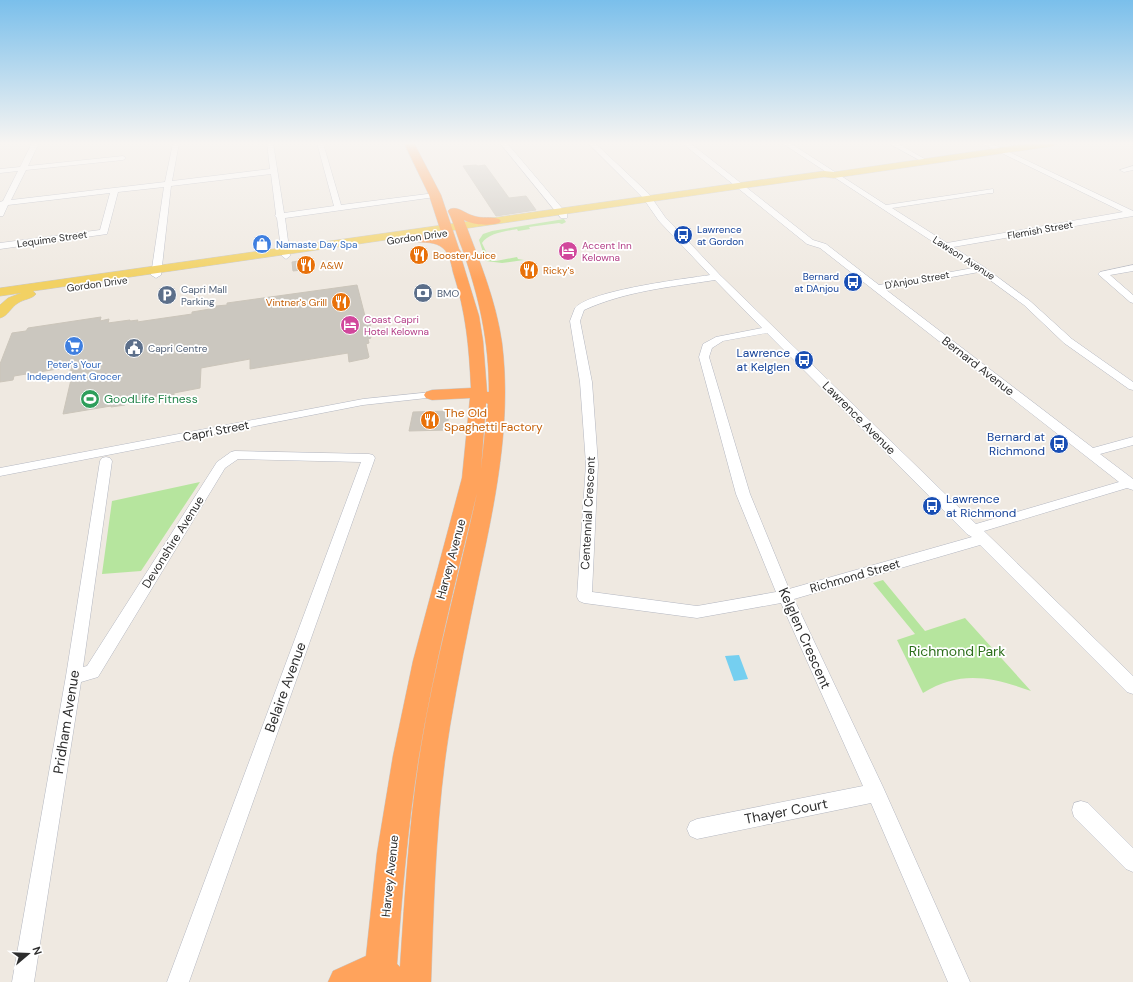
<svg xmlns="http://www.w3.org/2000/svg" width="1133" height="982" viewBox="0 0 1133 982" font-family="'DM Sans',sans-serif">
	<style>
		.green { fill: #b6e59e }
		.water { fill: #75cff0 }
		.building { fill: #cbc7bf; stroke: #cbc5ba }
		.lines { fill: none; stroke-linecap: round; stroke-linejoin: round }
		.minor-casing { stroke: #b4b7c1; stroke-width: 1 }
		.major-casing { stroke: #c9c9c9; stroke-width: 1 }
		.highway-casing { stroke: #c9c9c9; stroke-width: 1 }
		.minor { fill: #fff; fill-rule: evenodd }
		.major { fill: #f2d163; fill-rule: evenodd }
		.highway { fill: #ffa35c; fill-rule: evenodd }
		.labels { text-anchor: middle; dominant-baseline: central; stroke-width: 3.5; stroke-linejoin: round; paint-order: stroke }
		.far-transit-label { font-size: 10px; fill: #164399; stroke: #fff; text-anchor: start }
		.far-street-label { font-size: 10px; fill: #2e2e2e; stroke: #fff }
		.far-shop-label { font-size: 10px; fill: #366cbe; stroke: #fff; text-anchor: start }
		.far-hotel-label { font-size: 10px; fill: #b23c85; stroke: #fff; text-anchor: start }
		.far-food-label { font-size: 10px; fill: #c56008; stroke: #fff; text-anchor: start }
		.far-service-label { font-size: 10px; fill: #4e5e75; stroke: #fff; text-anchor: start }
		.transit-label { font-size: 12px; fill: #164399; stroke: #fff; text-anchor: end }
		.street-label { font-size: 12px; fill: #2e2e2e; stroke: #fff }
		.leisure-label { font-size: 12px; fill: #27864d; stroke: #fff; text-anchor: start }
		.food-label { font-size: 12px; fill: #c56008; stroke: #fff; text-anchor: start }
		.near-street-label { font-size: 14px; fill: #2e2e2e; stroke: #fff }
		.near-park-label { font-size: 14px; fill: #2c6e1b; stroke: #fff }
	</style>
	<rect width="100%" height="100%" fill="#efe9e1"/>
	<path class="green" d="M 564,219 L 566,222 L 562,224 L 559,223 L 529,227 L 530,229 L 518,231 L 517,229 C 507,231 488,233 482,243 L 490,260 L 496,261 L 517,257 L 518,259 L 524,260 L 502,263 L 486,261 L 479,240 L 483,234 L 492,231 Z
		M 200,482 L 141,571 L 102,574 L 112,501 Z
		M 883,580 L 925,631 L 965,618 L 1031,691 C 991,677 961,670 923,693 L 897,640 L 915,634 L 873,583 Z"/>
	<path class="water" d="M 739,655 L 748,679 L 734,681 L 725,656 Z"/>
	<path class="building" d="M 476,165 L 478,166 L 485,165 L 509,198 L 526,196 L 536,210 L 496,216 L 463,166 Z
		M 311,259 L 312,269 L 293,271 L 292,262 Z
		M 357,285 L 365,316 L 368,316 L 372,332 L 369,332 L 371,338 L 368,339 L 369,343 L 366,344 L 369,357 L 368,358 L 349,362 L 348,353 L 250,369 L 250,359 L 201,368 L 200,388 L 174,393 L 174,395 L 165,397 L 165,395 L 125,402 L 125,405 L 111,407 L 111,406 L 63,414 L 73,371 L 64,368 L 14,376 L 13,380 L 0,382 L 0,364 L 12,333 L 26,331 L 28,328 L 101,317 L 100,321 L 109,319 L 108,323 L 130,320 L 130,321 L 138,320 L 137,322 L 192,314 L 192,312 L 216,308 L 216,306 L 227,305 L 227,303 Z
		M 449,411 L 447,430 L 409,431 L 413,412 Z"/>
	<g class="lines">
		<g class="minor-casing">
			<path id="minor" d="M 32,143 L 39,143 L 28,166 L 123,156 L 126,158 L 123,160 L 26,170 L 11,200 L 165,182 L 173,143 L 179,143 L 172,181 L 270,169 L 267,143 L 273,143 L 284,213 L 334,206 L 317,143 L 323,143 L 341,205 L 435,193 L 439,195 L 435,197 L 285,218 L 290,256 L 286,259 L 282,256 L 277,218 L 275,216 L 276,214 L 271,174 L 171,186 L 161,275 L 156,278 L 151,275 L 164,187 L 118,192 L 107,234 L 0,249 L 0,243 L 100,230 L 110,193 L 8,205 L 3,216 L 0,216 L 0,202 L 3,201 L 18,171 L 0,173 L 0,169 L 20,167 Z
				M 500,143 L 507,143 L 567,214 L 567,218 L 561,218 Z
				M 588,143 L 595,143 L 649,194 L 665,217 L 720,275 L 976,524 L 1119,482 L 820,248 L 807,244 L 682,143 L 690,143 L 813,240 L 826,244 L 879,285 L 973,268 L 782,143 L 790,143 L 886,205 L 993,189 L 993,193 L 990,193 L 892,208 L 947,243 L 1123,212 L 981,143 L 990,143 L 1133,211 L 1133,216 L 953,247 L 984,267 L 1030,301 L 1072,339 L 1133,382 L 1133,390 L 1129,389 L 1064,343 L 1024,305 L 979,272 L 885,289 L 1093,448 L 1133,437 L 1133,445 L 1100,454 L 1133,479 L 1133,490 L 1127,488 L 984,531 L 1133,676 L 1133,694 L 1127,692 L 980,545 L 794,599 L 883,787 L 970,982 L 948,982 L 871,803 L 697,839 L 690,836 L 687,829 L 690,822 L 697,819 L 863,786 L 781,603 L 697,618 L 584,603 L 579,601 L 577,597 L 586,464 L 580,382 L 570,321 L 575,308 C 591,290 684,279 710,275 L 659,221 L 643,198 ZM 715,280 L 762,328 L 716,337 L 703,344 L 699,357 L 736,494 L 776,592 L 697,606 L 592,592 L 598,464 L 592,382 L 580,321 L 584,310 C 626,291 670,287 715,280 ZM 767,333 L 967,534 L 972,537 L 789,589 L 750,494 L 709,357 L 712,348 L 723,341 Z
				M 888,143 L 897,143 L 928,161 L 923,162 Z
				M 1133,166 L 1133,170 L 1124,172 L 1120,170 Z
				M 1133,265 L 1133,271 L 1110,275 L 1133,295 L 1133,303 L 1130,302 L 1098,274 L 1100,272 Z
				M 432,392 L 436,393 L 438,395 L 436,397 L 363,405 L 0,476 L 0,468 L 363,399 Z
				M 235,451 L 369,454 L 373,455 L 375,458 L 189,982 L 167,982 L 361,462 L 238,459 L 225,468 L 98,677 L 81,682 L 34,982 L 12,982 L 66,676 L 100,461 L 102,458 L 106,457 L 110,458 L 112,461 L 83,667 L 87,666 L 217,462 L 231,452 Z
				M 1081,801 L 1088,803 L 1133,848 L 1133,872 L 1126,869 L 1074,817 L 1072,810 L 1074,803 Z"/>
		</g>
		<g class="major-casing">
			<path id="major" d="M 1033,143 L 1057,143 L 1053,146 L 834,178 L 824,177 L 738,189 L 33,291 L 36,294 C 32,299 24,299 18,303 C 11,307 8,316 0,318 L 0,305 L 8,298 L 21,293 L 0,296 L 0,288 L 738,183 L 824,171 L 834,172 Z"/>
		</g>
		<g class="highway-casing">
			<path id="highway" d="M 404,143 L 414,143 L 441,195 L 459,249 L 461,252 L 460,254 L 479,316 L 483,341 L 487,392 L 489,392 C 489,340 479,297 462,248 C 457,236 454,223 448,211 L 450,209 C 459,206 465,214 474,216 C 482,219 491,216 499,219 L 501,221 L 499,223 C 489,226 473,225 464,220 C 479,260 496,300 502,343 C 512,423 495,502 478,581 C 468,629 458,678 450,726 C 436,811 434,897 431,982 L 328,982 L 333,971 L 366,956 L 377,853 L 393,756 L 413,661 L 462,478 L 470,398 L 432,400 L 426,398 L 424,395 L 426,392 L 432,390 L 471,388 C 469,346 466,313 453,272 C 451,263 449,251 440,246 C 432,241 419,243 410,241 L 408,238 L 410,235 L 414,234 L 443,238 L 429,195 ZM 486,403 L 488,404 L 481,469 ZM 477,493 C 459,578 435,661 421,747 C 409,820 405,893 400,967 L 397,964 C 402,894 408,825 419,756 C 434,667 456,579 477,493 Z"/>
		</g>
		<use href="#minor" class="minor"/>
		<use href="#major" class="major"/>
		<use href="#highway" class="highway"/>
	</g>
	<linearGradient id="sky" x2="0" y2="1"><stop stop-color="#7abfeb"/><stop offset="0.51" stop-color="#f8f5f2"/><stop offset="1" stop-color="#f8f5f2" stop-opacity="0"/></linearGradient>
	<rect width="1133" height="281" fill="url(#sky)"/>
	<defs>
		<g id="bus-disc" transform="scale(1)"><circle r="9.5" fill="#1a4fb4" stroke="#fff"/><path d="M-5-6H5V4H4V6H2V4H-2V6H-4V4H-5ZM-3.5-4V0h7V-4ZM-3.5 1.2v1.5H-2V1.2ZM2 1.2v1.5H3.5V1.2Z" fill="#fff"/></g>
		<g id="shop-disc" transform="scale(1)"><circle r="9.5" fill="#3f7fe0" stroke="#fff"/><path d="M-5-2.5h2.3a2.7 3.5 0 0 1 5.4 0H5L5.5 6h-11ZM-1.5-2.5h3a1.5 2.3 0 0 0-3 0Z" fill="#fff"/></g>
		<g id="hotel-disc" transform="scale(1)"><circle r="9.5" fill="#d1479c" stroke="#fff"/><path d="M-6-4.5h1.5V1H6V5H4.5V3h-9V5H-6ZM-4 0a1.8 1.8 0 1 1 3.6 0ZM.5 0V-2.5h3Q6-2.5 6 0Z" fill="#fff"/></g>
		<g id="restaurant-disc" transform="scale(1)"><circle r="9.5" fill="#e8710a" stroke="#fff"/><path d="M-5-6h1v4h1v-4h1v4h1v-4h1v5L-1.5 .5V6h-2V.5L-5-1ZM5-6V6H3V1.5H1.5Q1.5-4 5-6Z" fill="#fff"/></g>
		<g id="bank-disc" transform="scale(1)"><circle r="9.5" fill="#5c6f8a" stroke="#fff"/><path d="M-6-4H6V4H-6ZM0-2.3a2.3 2.3 0 1 0 0 4.6a2.3 2.3 0 1 0 0-4.6Z" fill="#fff"/></g>
		<g id="parking-disc" transform="scale(1)"><circle r="9.5" fill="#5c6f8a" stroke="#fff"/><path d="M-3.5-5.5H1a3.5 3.5 0 0 1 0 7H-1V5.5H-3.5ZM-1-3.4V-.6H.8a1.4 1.4 0 0 0 0-2.8Z" fill="#fff"/></g>
		<g id="supermarket-disc" transform="scale(1)"><circle r="9.5" fill="#3f7fe0" stroke="#fff"/><path d="M-6-5.5h2.5l.6 2H6L4.5 2H-2.5L-4.4-4H-6ZM-1.5 3.2a1.3 1.3 0 1 0 .1 0ZM3 3.2a1.3 1.3 0 1 0 .1 0Z" fill="#fff"/></g>
		<g id="civic-disc" transform="scale(1)"><circle r="9.5" fill="#5c6f8a" stroke="#fff"/><path d="M-.6-6.5H3V-4.5H.6V-3L4-1V1h2V6H-6V1h2V-1L-.6-3ZM-1.2 2.5V6h2.4V2.5Z" fill="#fff"/></g>
		<g id="stadium-disc" transform="scale(1)"><circle r="9.5" fill="#2e9e5b" stroke="#fff"/><path d="M0-5a6.5 5 0 1 0 0 10a6.5 5 0 1 0 0-10ZM-3.5-1.8h7v3.6h-7Z" fill="#fff"/></g>
	</defs>
	<g fill-rule="evenodd">
		<use href="#bus-disc" x="683" y="235"/>
		<use href="#shop-disc" x="262" y="244"/>
		<use href="#hotel-disc" x="568" y="251"/>
		<use href="#restaurant-disc" x="419" y="255"/>
		<use href="#restaurant-disc" x="306" y="265"/>
		<use href="#restaurant-disc" x="529" y="270"/>
		<use href="#bus-disc" x="853" y="282"/>
		<use href="#bank-disc" x="423" y="293"/>
		<use href="#parking-disc" x="167" y="295"/>
		<use href="#restaurant-disc" x="341" y="302"/>
		<use href="#hotel-disc" x="350" y="325"/>
		<use href="#supermarket-disc" x="74" y="346"/>
		<use href="#civic-disc" x="134" y="348"/>
		<use href="#bus-disc" x="804" y="360"/>
		<use href="#stadium-disc" x="90" y="399"/>
		<use href="#restaurant-disc" x="430" y="420"/>
		<use href="#bus-disc" x="1059" y="444"/>
		<use href="#bus-disc" x="932" y="506"/>
	</g>
	<g class="labels">
		<g class="far-transit-label">
			<text x="697" y="229">Lawrence<tspan x="697" dy="12">at Gordon</tspan></text>
			<text x="839" y="276" text-anchor="end">Bernard<tspan x="839" dy="12">at DAnjou</tspan></text>
		</g>
		<g class="far-street-label">
			<text transform="translate(1040 230) rotate(-10)">Flemish Street</text>
			<text transform="translate(417 237) rotate(-8)">Gordon Drive</text>
			<text transform="translate(52 239) rotate(-8)">Lequime Street</text>
			<text transform="translate(964 258) rotate(33)">Lawson Avenue</text>
			<text transform="translate(917 280) rotate(-10)">D'Anjou Street</text>
			<text transform="translate(97 284) rotate(-8)">Gordon Drive</text>
		</g>
		<g class="far-shop-label">
			<text x="276" y="244">Namaste Day Spa</text>
			<text x="74" y="364" text-anchor="middle">Peter's Your<tspan x="74" dy="12">Independent Grocer</tspan></text>
		</g>
		<g class="far-hotel-label">
			<text x="582" y="245">Accent Inn<tspan x="582" dy="12">Kelowna</tspan></text>
			<text x="364" y="319">Coast Capri<tspan x="364" dy="12">Hotel Kelowna</tspan></text>
		</g>
		<g class="far-food-label">
			<text x="433" y="255">Booster Juice</text>
			<text x="320" y="265">A&amp;W</text>
			<text x="543" y="270">Ricky's</text>
			<text x="327" y="302" text-anchor="end">Vintner's Grill</text>
		</g>
		<g class="far-service-label">
			<text x="181" y="289">Capri Mall<tspan x="181" dy="12">Parking</tspan></text>
			<text x="437" y="293">BMO</text>
			<text x="148" y="348">Capri Centre</text>
		</g>
		<g class="transit-label">
			<text x="790" y="353">Lawrence<tspan x="790" dy="14">at Kelglen</tspan></text>
			<text x="1045" y="437">Bernard at<tspan x="1045" dy="14">Richmond</tspan></text>
			<text x="946" y="499" text-anchor="start">Lawrence<tspan x="946" dy="14">at Richmond</tspan></text>
		</g>
		<g class="street-label">
			<text transform="translate(978 366) rotate(38)">Bernard Avenue</text>
			<text transform="translate(859 418) rotate(45)">Lawrence Avenue</text>
			<text transform="translate(216 431) rotate(-11)">Capri Street</text>
			<text transform="translate(588 513) rotate(-87)">Centennial Crescent</text>
			<text transform="translate(173 542) rotate(-58)">Devonshire Avenue</text>
			<text transform="translate(451 559) rotate(-75)">Harvey Avenue</text>
			<text transform="translate(855 576) rotate(-16)">Richmond Street</text>
			<text transform="translate(390 876) rotate(-84)">Harvey Avenue</text>
		</g>
		<g class="leisure-label">
			<text x="104" y="399">GoodLife Fitness</text>
		</g>
		<g class="food-label">
			<text x="444" y="413">The Old<tspan x="444" dy="14">Spaghetti Factory</tspan></text>
		</g>
		<g class="near-street-label">
			<text transform="translate(805 638) rotate(66)">Kelglen Crescent</text>
			<text transform="translate(285 687) rotate(-70)">Belaire Avenue</text>
			<text transform="translate(66 722) rotate(-81)">Pridham Avenue</text>
			<text transform="translate(786 811) rotate(-11)">Thayer Court</text>
		</g>
		<g class="near-park-label">
			<text x="957" y="651">Richmond Park</text>
		</g>
	</g>
	<g transform="translate(28 954) rotate(71)" stroke="#ffffff" stroke-width="3" paint-order="stroke">
	<path d="M0-3L7 15L0 10L-7 15Z" fill="#2e2e2e"/>
	<text y="-6" font-size="11" font-weight="bold" text-anchor="middle" fill="#2e2e2e">N</text>
	</g>
</svg>
